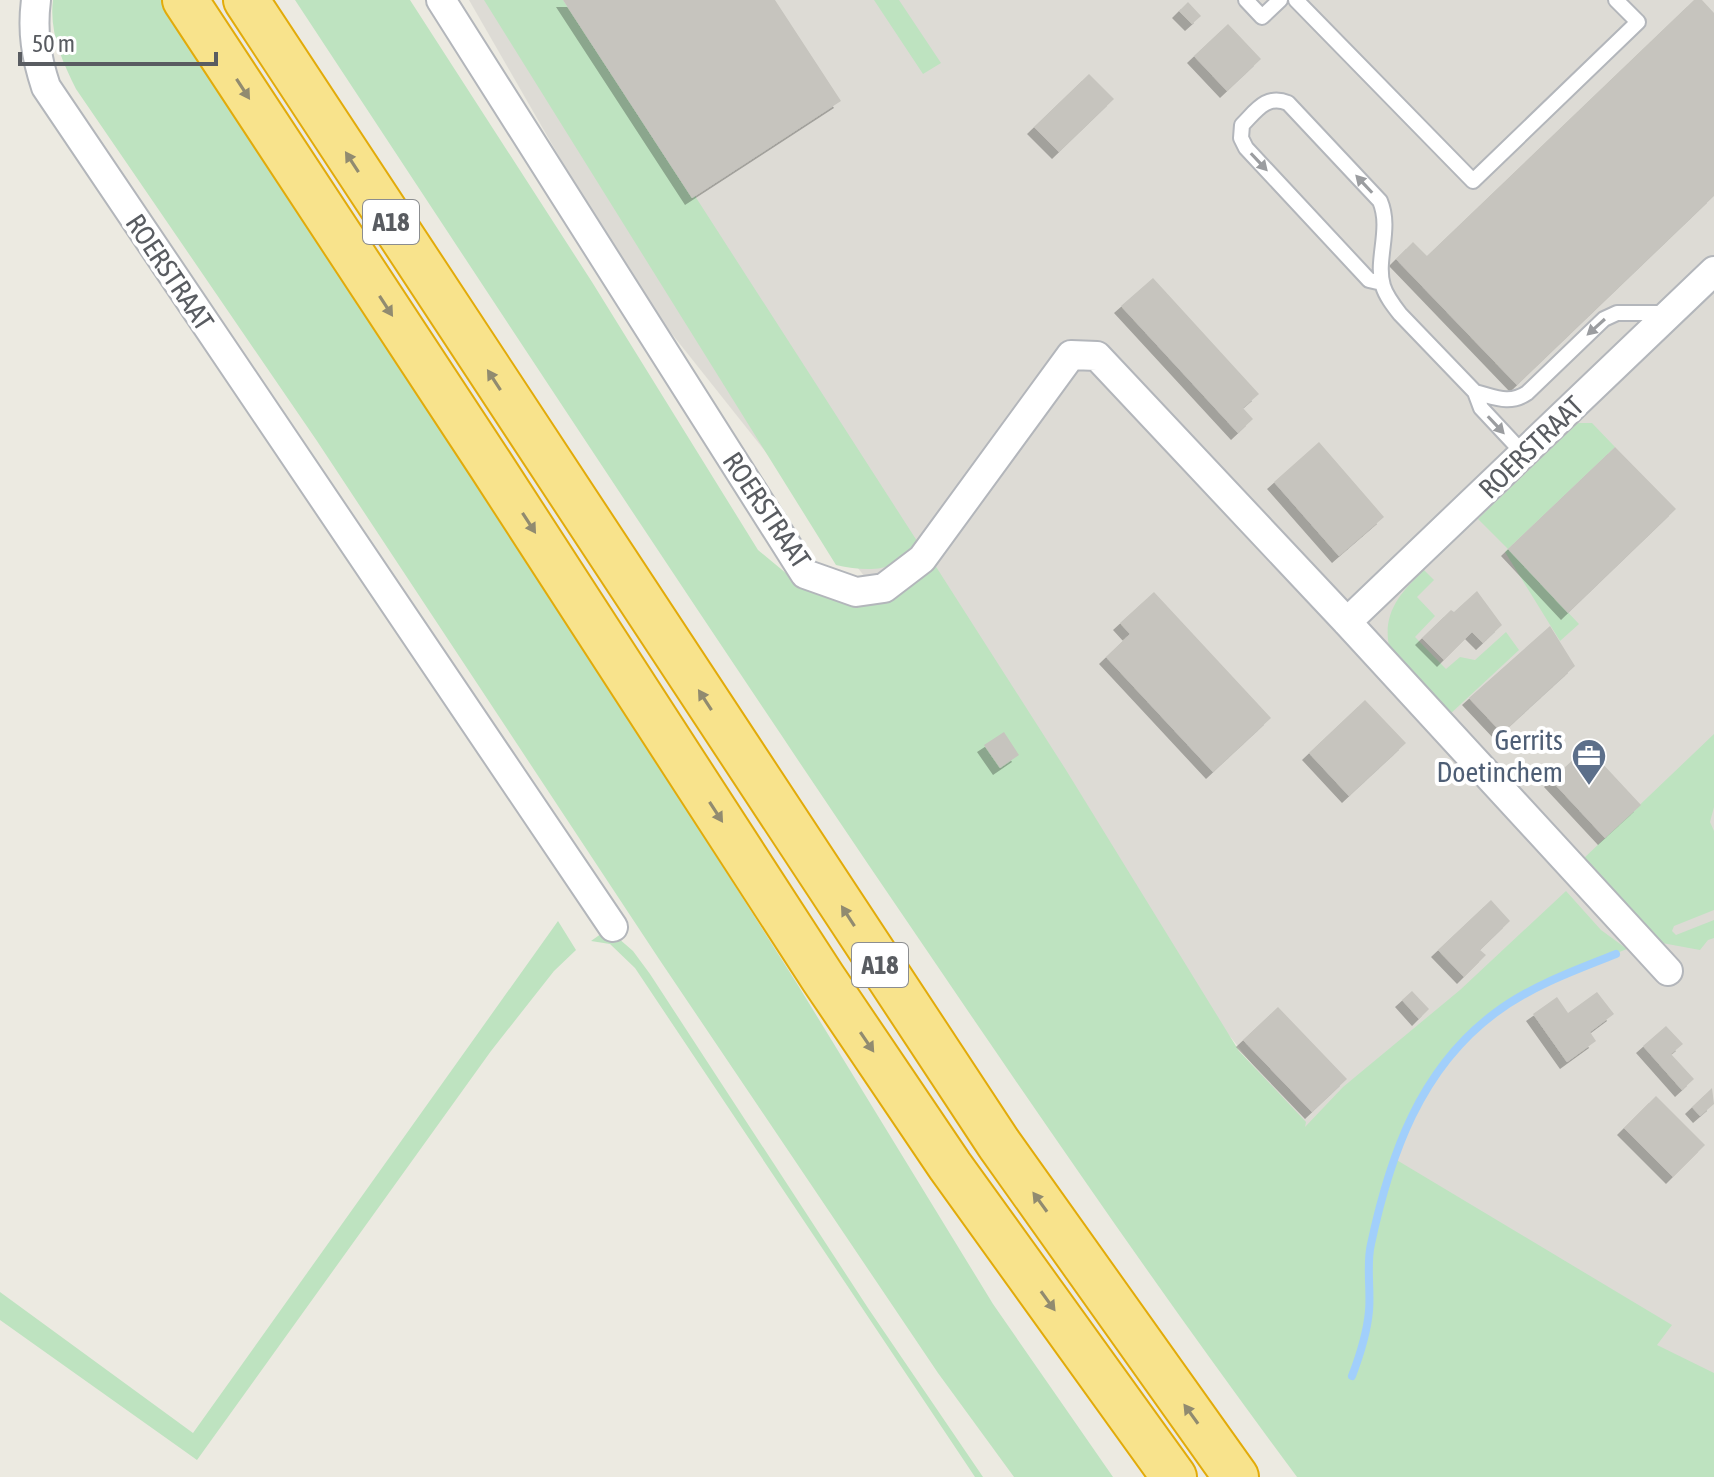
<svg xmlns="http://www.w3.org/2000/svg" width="1714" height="1477" viewBox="0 0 1714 1477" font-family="'Asap Condensed',sans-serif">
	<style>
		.industrial { fill: #dddbd5 }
		.green { fill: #bee3c0 }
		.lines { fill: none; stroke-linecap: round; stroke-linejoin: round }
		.stream { stroke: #a1cffb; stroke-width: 8 }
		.building { fill: #c6c4be; filter: url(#shadow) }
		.lane-casing { stroke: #b3b6bb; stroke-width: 18 }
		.street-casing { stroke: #b3b6bb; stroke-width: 32 }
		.highway-casing { stroke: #e2ab0a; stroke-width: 48 }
		.lane { stroke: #fff; stroke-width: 14 }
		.street { stroke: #fff; stroke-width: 28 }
		.highway { stroke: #f8e38c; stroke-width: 44 }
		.oneway { fill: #918b70 }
		.oneway2 { fill: #9b9da0 }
		.labels { text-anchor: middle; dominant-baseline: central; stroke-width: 8; stroke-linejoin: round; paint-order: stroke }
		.shield { fill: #fff; stroke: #8b8d90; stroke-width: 2 }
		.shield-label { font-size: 26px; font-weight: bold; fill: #595c61 }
		.street-label { font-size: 28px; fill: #595c61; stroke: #fff }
		.service-label { font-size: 28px; fill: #4e5e75; stroke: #fff; text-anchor: end }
	</style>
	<defs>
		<filter id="shadow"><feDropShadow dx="-7" dy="7" stdDeviation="0" flood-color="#0004"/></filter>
	</defs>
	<rect width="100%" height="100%" fill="#eceae1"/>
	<path class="industrial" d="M 469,0 L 1714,0 L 1714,1402 L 1337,1171 L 633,285 Z"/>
	<path class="green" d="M 53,0 L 161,0 L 577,637 L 796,982 L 993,1304 L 1113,1477 L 1014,1477 L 938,1373 L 659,959 L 317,441 L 76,89 C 62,61 49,32 53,0 Z
		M 295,0 L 410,0 L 592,282 L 758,550 L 787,574 L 813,590 L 933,562 L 1066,770 L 1239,1051 L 1306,1122 L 1305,1127 L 1343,1087 L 1460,990 L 1566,891 L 1601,930 L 1627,949 C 1550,979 1473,1013 1427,1085 C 1413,1107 1404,1134 1395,1159 L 1672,1325 L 1657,1345 L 1714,1373 L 1714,1477 L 1297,1477 C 1148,1277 1010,1073 870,867 C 676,580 486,290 295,0 Z
		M 484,0 L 563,0 L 692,198 L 695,196 L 919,544 C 897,573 868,572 836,565 Z
		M 874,0 L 899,0 L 941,63 L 923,74 Z
		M 1578,423 L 1592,423 L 1615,447 L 1508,549 L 1579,624 L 1560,641 L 1505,552 L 1508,549 L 1478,519 Z
		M 1424,570 L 1434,580 L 1417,597 L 1435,616 L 1415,637 L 1446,669 L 1460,657 L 1475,660 L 1506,632 L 1519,650 L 1448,716 L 1390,651 C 1381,614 1399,594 1424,570 Z
		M 1714,734 L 1714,807 L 1710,822 L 1714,831 L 1714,910 L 1674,926 L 1672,931 L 1676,935 L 1714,920 L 1714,938 L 1708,940 L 1700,950 L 1662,943 L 1582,860 Z
		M 558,921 L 576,950 L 554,971 L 491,1051 L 197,1460 L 0,1320 L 0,1292 L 193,1433 Z
		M 605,931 L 610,931 L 633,951 L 650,974 L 868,1308 L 983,1477 L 975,1477 L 635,968 L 610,944 L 591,941 Z"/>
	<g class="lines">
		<path class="stream" d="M 1352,1376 C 1360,1355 1367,1333 1369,1311 C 1371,1289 1366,1265 1371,1244 C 1390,1155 1420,1069 1495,1013 C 1531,986 1575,970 1616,954"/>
	</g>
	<path class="building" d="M 563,0 L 775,0 L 841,101 L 692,198 Z
		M 1694,0 L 1702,0 L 1714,13 L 1714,196 L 1517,385 L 1396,259 L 1413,242 L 1427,256 Z
		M 1188,2 L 1201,16 L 1192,24 L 1179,11 Z
		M 1228,24 L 1261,59 L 1227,91 L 1194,56 Z
		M 1089,74 L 1114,99 L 1059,152 L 1034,127 Z
		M 1153,278 L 1259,394 L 1243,408 L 1253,419 L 1238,433 L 1121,306 Z
		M 1319,442 L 1384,517 L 1339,556 L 1274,482 Z
		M 1615,447 L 1676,509 L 1568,613 L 1508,549 Z
		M 1477,591 L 1502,625 L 1483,643 L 1472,632 L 1444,660 L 1422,638 L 1451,610 L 1454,612 Z
		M 1154,592 L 1271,718 L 1213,772 L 1106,657 L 1130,634 L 1120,623 Z
		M 1550,626 L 1575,666 L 1502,733 L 1469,698 Z
		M 1365,700 L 1406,743 L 1349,796 L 1309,753 Z
		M 1004,732 L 1019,755 L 1000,768 L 984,745 Z
		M 1587,747 L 1641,805 L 1605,838 L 1551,780 Z
		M 1491,900 L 1510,921 L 1480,950 L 1486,955 L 1464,977 L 1438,950 Z
		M 1412,991 L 1429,1009 L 1419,1019 L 1402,1000 Z
		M 1597,992 L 1614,1014 L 1590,1032 L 1596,1041 L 1567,1062 L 1533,1014 L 1557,997 L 1568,1013 Z
		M 1278,1007 L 1347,1079 L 1312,1112 L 1243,1040 Z
		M 1666,1026 L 1683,1044 L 1671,1054 L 1694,1079 L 1682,1090 L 1643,1046 Z
		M 1712,1088 L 1714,1104 L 1700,1116 L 1692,1107 Z
		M 1656,1096 L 1705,1145 L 1673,1177 L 1624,1128 Z"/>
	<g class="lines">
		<g class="lane-casing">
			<path id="lane" d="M 1246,0 L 1262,17 L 1280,0
				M 1296,0 L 1473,181 L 1638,22 L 1616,0
				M 1382,283 L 1369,280 L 1246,148 L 1241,138 L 1242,125 C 1256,111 1266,94 1288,103 L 1380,201 C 1392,229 1375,260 1383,286 C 1386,296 1393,305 1400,314 L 1475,392 L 1481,408 L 1524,454
				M 1475,392 C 1495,397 1509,405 1527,393 L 1604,319 L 1617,313 L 1665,313"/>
		</g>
		<g class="street-casing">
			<path id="street" d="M 36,0 C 32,31 36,57 46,87 L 613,927
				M 441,0 L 805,574 L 856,592 L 884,588 L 922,559 L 1071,355 L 1097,356 L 1347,622 L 1668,971
				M 1347,622 L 1714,271"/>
		</g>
		<g class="highway-casing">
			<path id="highway" d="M 185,0 L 490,464 L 823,978 L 950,1166 L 1174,1477
				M 246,0 L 999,1144 L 1236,1477"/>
		</g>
		<use href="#lane" class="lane"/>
		<use href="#street" class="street"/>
		<use href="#highway" class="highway"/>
	</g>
	<defs><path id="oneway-solid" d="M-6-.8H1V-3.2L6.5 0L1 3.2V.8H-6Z" transform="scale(2)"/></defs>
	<g class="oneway">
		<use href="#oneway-solid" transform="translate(243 89) rotate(57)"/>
		<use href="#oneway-solid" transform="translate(352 162) rotate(-123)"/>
		<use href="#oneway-solid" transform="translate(386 306) rotate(57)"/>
		<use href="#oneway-solid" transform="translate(494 380) rotate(-123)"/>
		<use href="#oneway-solid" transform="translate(529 523) rotate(57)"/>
		<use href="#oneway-solid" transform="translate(705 700) rotate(-123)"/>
		<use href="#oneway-solid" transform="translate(716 812) rotate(57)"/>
		<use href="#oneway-solid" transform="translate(848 916) rotate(-123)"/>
		<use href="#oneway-solid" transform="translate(867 1042) rotate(56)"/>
		<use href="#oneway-solid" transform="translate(1040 1202) rotate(-126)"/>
		<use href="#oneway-solid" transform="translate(1048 1301) rotate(54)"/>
		<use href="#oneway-solid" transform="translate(1191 1414) rotate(-126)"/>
	</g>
	<g class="oneway2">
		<use href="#oneway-solid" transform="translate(1259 162) rotate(47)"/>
		<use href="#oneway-solid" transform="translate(1364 184) rotate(-133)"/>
		<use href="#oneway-solid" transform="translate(1596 327) rotate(138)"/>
		<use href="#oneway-solid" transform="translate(1496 425) rotate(47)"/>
	</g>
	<defs>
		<g id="office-pin" transform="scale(1.8)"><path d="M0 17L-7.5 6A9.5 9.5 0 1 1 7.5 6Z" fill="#5c6f8a" stroke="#fff"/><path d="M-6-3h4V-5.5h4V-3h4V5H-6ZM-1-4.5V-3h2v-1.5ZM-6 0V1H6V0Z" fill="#fff"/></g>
	</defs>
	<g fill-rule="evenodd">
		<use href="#office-pin" x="1589" y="756"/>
	</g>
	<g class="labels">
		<g class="shield">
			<rect x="363" y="200" width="56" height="44" rx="6"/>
			<rect x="852" y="943" width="56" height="44" rx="6"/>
		</g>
		<g class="shield-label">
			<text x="391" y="222">A18</text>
			<text x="880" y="965">A18</text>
		</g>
		<g class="street-label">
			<text transform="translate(170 272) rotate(56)">ROERSTRAAT</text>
			<text transform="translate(1531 447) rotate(-44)">ROERSTRAAT</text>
			<text transform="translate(767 510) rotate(56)">ROERSTRAAT</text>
		</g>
		<g class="service-label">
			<text x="1563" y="740">Gerrits<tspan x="1563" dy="32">Doetinchem</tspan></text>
		</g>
	</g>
	<path d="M20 52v12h196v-12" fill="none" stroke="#595c61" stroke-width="4"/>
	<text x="32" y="52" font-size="24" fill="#595c61" stroke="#ffffff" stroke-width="6" paint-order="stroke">50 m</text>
</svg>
